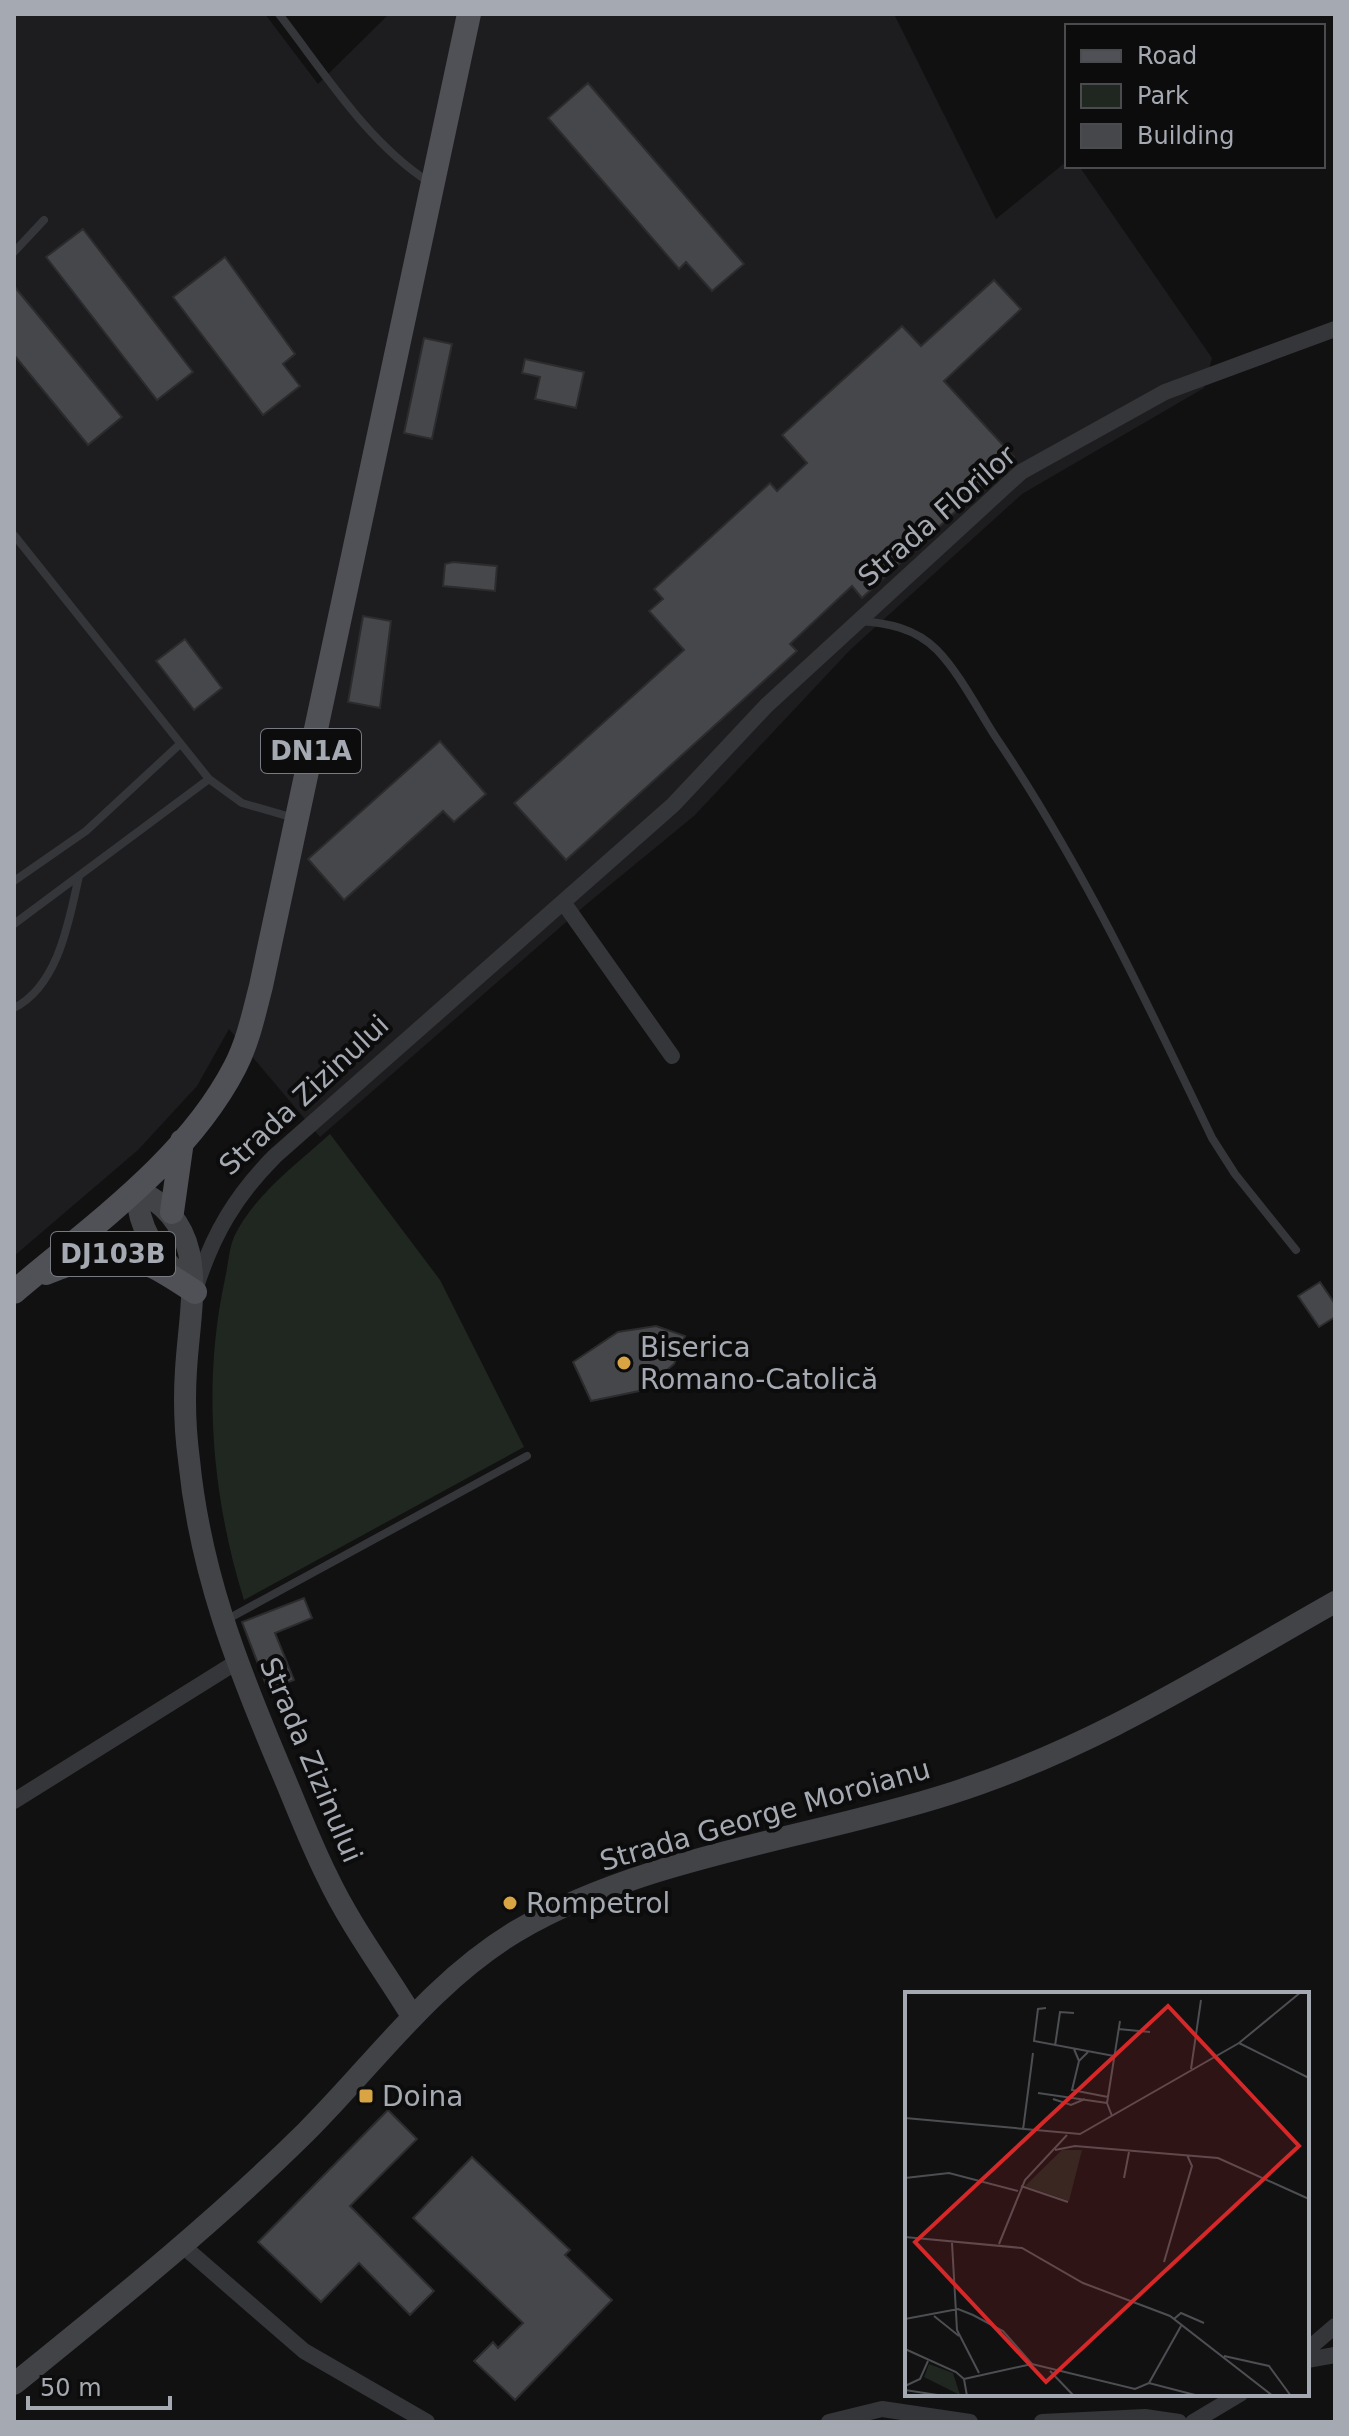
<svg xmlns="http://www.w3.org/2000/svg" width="1349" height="2436" viewBox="0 0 1349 2436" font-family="'DejaVu Sans',sans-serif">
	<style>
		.built { fill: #1d1d1f }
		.green { fill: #202721 }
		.building { fill: #46474a; stroke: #2c2c2e; stroke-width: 2 }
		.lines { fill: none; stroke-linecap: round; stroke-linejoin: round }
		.service { stroke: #353639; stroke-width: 8 }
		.minor { stroke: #353639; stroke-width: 16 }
		.secondary { stroke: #414347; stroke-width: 22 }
		.primary { stroke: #4f5156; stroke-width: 24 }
		.poi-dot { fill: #d9a443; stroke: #0c0c0d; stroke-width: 3 }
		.labels { text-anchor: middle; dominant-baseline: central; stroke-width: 8; stroke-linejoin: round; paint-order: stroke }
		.shield { fill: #0c0c0d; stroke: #777a80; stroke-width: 2 }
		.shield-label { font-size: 26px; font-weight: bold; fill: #a5a9b1 }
		.street-label { font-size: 28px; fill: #a5a9b1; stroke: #0c0c0d }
		.poi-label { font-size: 28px; fill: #a5a9b1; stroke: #0c0c0d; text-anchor: start }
		.inset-road { fill: none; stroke: #4c4e52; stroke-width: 2 }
		.view { fill: #d62828; fill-opacity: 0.15; stroke: #d62828; stroke-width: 4 }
		.inset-edge { fill: none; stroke: #a5a9b1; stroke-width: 4 }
	</style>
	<rect width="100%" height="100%" fill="#111112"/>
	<path class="built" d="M 14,14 L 265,14 L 318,84 L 389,14 L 894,14 L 996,219 L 1067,161 L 1067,166 L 1079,166 L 1212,358 L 1204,388 L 1022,494 L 850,650 L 694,816 L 588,903 L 320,1137 L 229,1029 L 197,1086 L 138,1150 L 14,1256 Z"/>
	<path class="green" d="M 330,1134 L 440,1280 L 524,1447 L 244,1600 C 212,1498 202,1384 225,1279 C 228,1266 229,1249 234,1237 C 253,1196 297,1164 330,1134 Z"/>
	<path class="building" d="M 588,83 L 744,264 L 712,291 L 686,262 L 679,269 L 548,118 Z
		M 83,229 L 193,372 L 157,400 L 46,257 Z
		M 225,257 L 295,354 L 283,364 L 300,386 L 263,415 L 173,297 Z
		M 994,280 L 1021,309 L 944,381 L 1014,457 L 862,598 L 852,586 L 790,644 L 797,651 L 566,860 L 514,803 L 684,650 L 649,611 L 663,599 L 654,589 L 770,483 L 777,491 L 807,463 L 782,435 L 902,326 L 921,346 Z
		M 14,286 L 122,417 L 88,445 L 14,355 Z
		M 424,338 L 452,344 L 432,439 L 404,433 Z
		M 525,359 L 584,372 L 576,408 L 535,399 L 540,377 L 522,373 Z
		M 453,562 L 497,566 L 495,591 L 443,586 L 445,564 Z
		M 363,616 L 391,621 L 380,708 L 348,702 Z
		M 185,639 L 222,688 L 194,710 L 156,661 Z
		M 440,741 L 486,794 L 454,822 L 443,811 L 344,900 L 308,859 Z
		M 1320,1282 L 1335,1304 L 1335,1317 L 1319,1327 L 1298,1296 Z
		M 656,1326 L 685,1336 L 674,1364 L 644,1390 L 591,1401 L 573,1362 L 618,1332 Z
		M 304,1598 L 312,1618 L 275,1633 L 294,1680 L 268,1690 L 242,1622 Z
		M 388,2110 L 417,2139 L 350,2206 L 434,2291 L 410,2315 L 359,2263 L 321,2302 L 258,2242 Z
		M 472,2157 L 570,2250 L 565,2255 L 612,2300 L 515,2400 L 474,2361 L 493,2342 L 498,2348 L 523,2323 L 413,2218 Z"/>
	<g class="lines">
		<path class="service" d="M 279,14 C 324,72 367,142 429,182
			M 14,252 L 44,220
			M 14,535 L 209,779 L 242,803 L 294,818
			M 859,621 C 888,623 915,628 937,650 C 960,674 977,708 995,736 C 1081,863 1146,1000 1212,1138 L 1235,1174 L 1296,1250
			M 14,881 L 86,831 L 180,744
			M 14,924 L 209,779
			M 14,1008 C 59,985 69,920 79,876
			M 226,1620 L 527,1456"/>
		<path class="minor" d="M 563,902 L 672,1056
			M 196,1287 C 213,1234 236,1195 275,1156 L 673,805 L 767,705 L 1021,472 L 1165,392 L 1335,329
			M 14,1801 L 235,1663
			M 183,2246 L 304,2351 L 427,2422
			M 1307,2350 L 1335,2326
			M 1307,2360 L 1335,2355
			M 829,2422 L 882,2409 L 970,2422
			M 1042,2422 L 1145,2417 L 1179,2422
			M 1193,2422 L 1240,2394"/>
		<path class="secondary" d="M 136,1189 C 213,1226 190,1300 186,1370 C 184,1400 185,1430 189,1460 C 200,1571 236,1663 279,1765 C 295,1802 309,1840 327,1876 C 350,1925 384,1970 412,2016
			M 136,1189 C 139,1232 154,1249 183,1280
			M 14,2384 C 114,2303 214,2223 306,2132 C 375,2063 430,1984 515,1932 C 643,1856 809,1839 949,1794 C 1091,1749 1206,1675 1335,1602"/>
		<path class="primary" d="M 172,1212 L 182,1141
			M 46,1273 C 116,1244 133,1251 195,1292
			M 14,1292 C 93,1225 187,1160 235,1067 C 248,1042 254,1013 261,986 L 469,14"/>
	</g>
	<g class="poi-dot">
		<circle cx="624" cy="1363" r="8"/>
		<circle cx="510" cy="1903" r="8"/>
		<rect x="358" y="2088" width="16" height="16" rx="4"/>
	</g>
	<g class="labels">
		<g class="shield">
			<rect x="261" y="729" width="100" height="44" rx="6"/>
			<rect x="51" y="1232" width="124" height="44" rx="6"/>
		</g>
		<g class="shield-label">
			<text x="311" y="751">DN1A</text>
			<text x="113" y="1254">DJ103B</text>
		</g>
		<g class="street-label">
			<text transform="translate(937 516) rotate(-41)">Strada Florilor</text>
			<text transform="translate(304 1095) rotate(-43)">Strada Zizinului</text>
			<text transform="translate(311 1760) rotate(67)">Strada Zizinului</text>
			<text transform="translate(765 1815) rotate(-16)">Strada George Moroianu</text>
		</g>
		<g class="poi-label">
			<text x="640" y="1347">Biserica<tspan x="640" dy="32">Romano-Catolică</tspan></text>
			<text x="526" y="1903">Rompetrol</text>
			<text x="382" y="2096">Doina</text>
		</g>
	</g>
	<g transform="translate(905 1992)">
		<rect width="404" height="404" fill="#111112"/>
		<path d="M 157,158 L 177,158 L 164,209 L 120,194 ZM 24,372 L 48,381 L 55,403 L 19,385 Z" fill="#202721"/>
		<path class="inset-road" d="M 141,16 L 133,17 L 129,49 L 209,64M 213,37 L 245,40M 334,51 L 404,86M 150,54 L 155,20 L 169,21M 169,57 L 174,69 L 183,60M 174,69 L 167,98 L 203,105M 286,77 L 296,8M 133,101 L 202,111M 148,107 L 166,113 L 180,107M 207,124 L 202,111 L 215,29M 0,126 L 175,142 L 334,51 L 396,0M 118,138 L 128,61M 150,158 L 170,154 L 313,166 L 404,207M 0,186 L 44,181 L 113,199M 219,186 L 224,160M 116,194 L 163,210M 0,245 L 117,256 L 178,291 L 265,324 L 368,404M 47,251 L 52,338 L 74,381M 94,252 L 120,188 L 162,143M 259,270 L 287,174 L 282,163M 29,324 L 54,344M 0,327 L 53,317 L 68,323 L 98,339 L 127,372M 269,327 L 276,321 L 299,331M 0,357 L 51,380 L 59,387 L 62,404M 319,364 L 364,374 L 386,404M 145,379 L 169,404M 59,387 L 127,372 L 230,397 L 244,391 L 294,404M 244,391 L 276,334M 0,394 L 15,387 L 23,369M 0,398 L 39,404"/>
		<path class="view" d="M 263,14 L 394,154 L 141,390 L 10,250 Z"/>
		<rect width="404" height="404" class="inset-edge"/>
	</g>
	<rect width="1349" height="2436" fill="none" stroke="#a5a9b1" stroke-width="32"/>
	<rect x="1065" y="24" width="260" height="144" fill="#0c0c0d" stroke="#494b4f" stroke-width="2"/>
	<rect x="1081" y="50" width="40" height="12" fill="#4f5156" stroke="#494b4f" stroke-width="2"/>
	<text x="1137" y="64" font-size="24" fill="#a5a9b1">Road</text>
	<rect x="1081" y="84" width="40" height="24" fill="#202721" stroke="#494b4f" stroke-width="2"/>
	<text x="1137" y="104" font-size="24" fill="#a5a9b1">Park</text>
	<rect x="1081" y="124" width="40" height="24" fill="#46474a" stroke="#494b4f" stroke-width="2"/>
	<text x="1137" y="144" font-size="24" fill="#a5a9b1">Building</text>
	<path d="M28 2396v12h142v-12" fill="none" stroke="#a5a9b1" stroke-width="4"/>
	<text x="40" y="2396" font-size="24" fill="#a5a9b1" stroke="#0c0c0d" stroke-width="6" paint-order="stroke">50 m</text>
</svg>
